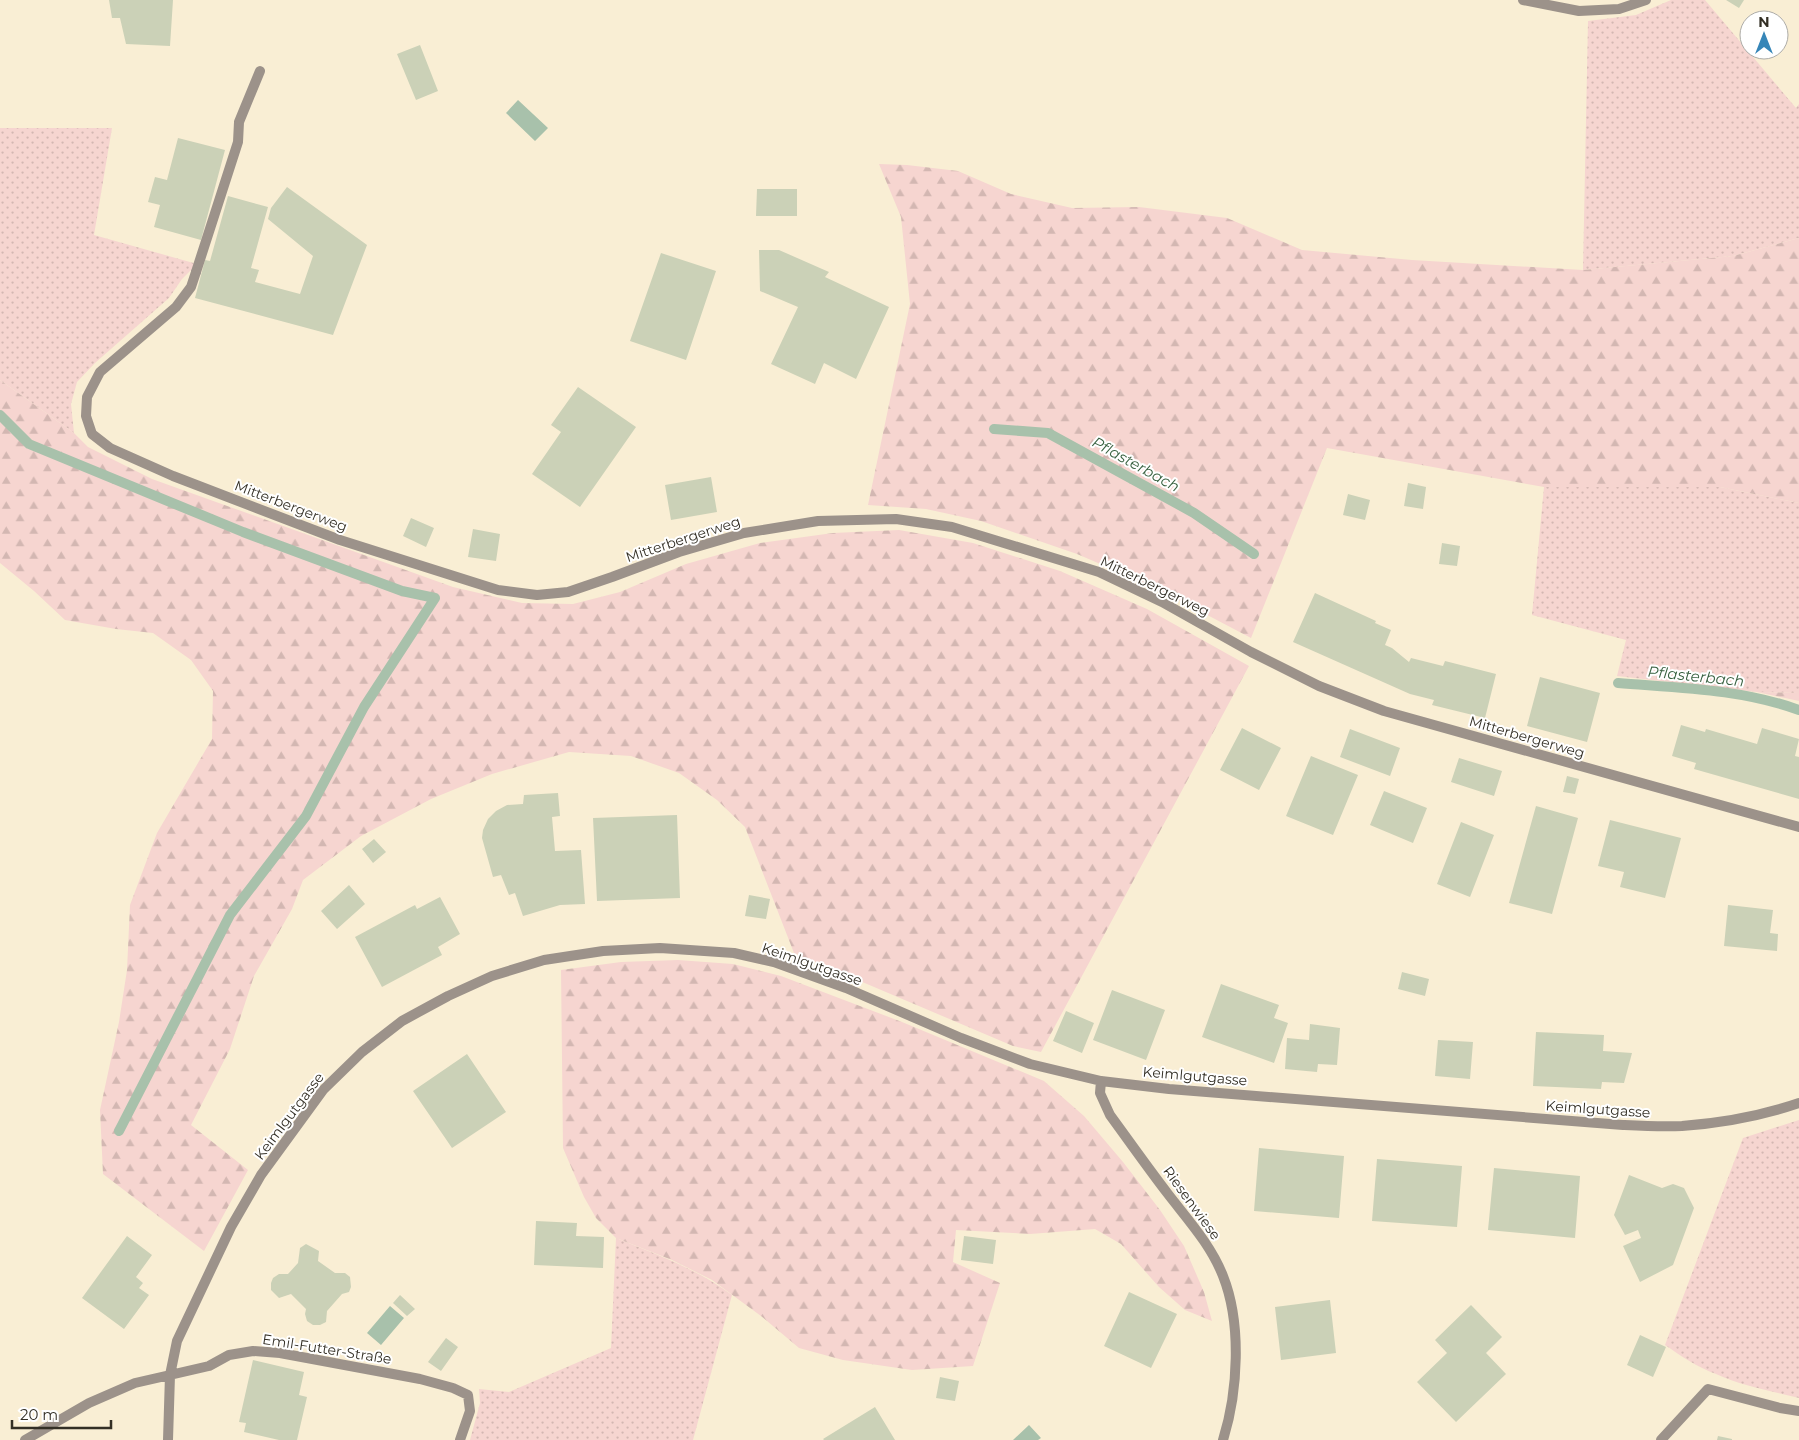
<svg xmlns="http://www.w3.org/2000/svg" width="1799" height="1440" viewBox="0 0 1799 1440" font-family="Montserrat,sans-serif">
	<style>
		.green { fill: url(#green-dots) }
		.forest { fill: url(#forest-firs) }
		.water { fill: #a8c1ab }
		.lines { fill: none; stroke-linecap: round; stroke-linejoin: round }
		.stream { stroke: #a8c1ab; stroke-width: 10 }
		.building { fill: #cbd1b7 }
		.lane { stroke: #9c928a; stroke-width: 10 }
		.street { stroke: #9c928a; stroke-width: 10 }
		.labels { text-anchor: middle; dominant-baseline: central; stroke-width: 4; stroke-linejoin: round; paint-order: stroke }
		.street-label { font-size: 14px; fill: #332f25; stroke: #fff }
		.water-label { font-size: 15px; font-style: italic; fill: #386140; stroke: #fff }
	</style>
	<defs>
		<pattern id="green-dots" width="8" height="8" patternUnits="userSpaceOnUse" patternTransform="scale(1.25)"><rect width="8" height="8" fill="#f6d5d0"/><path d="M2 2h.1M6 6h.1" fill="none" stroke="#d3b7b2" stroke-width="1.8" stroke-linecap="round"/></pattern>
		<pattern id="forest-firs" width="22" height="20" patternUnits="userSpaceOnUse" patternTransform="scale(1.25)"><rect width="22" height="20" fill="#f6d5d0"/><path d="M5 1l3.5 6h-7zM16 11l3.5 6h-7z" fill="#d3b7b2"/></pattern>
	</defs>
	<rect width="100%" height="100%" fill="#f9eed4"/>
	<path class="green" d="M 1671,0 L 1705,0 L 1796,108 L 1799,104 L 1799,238 L 1733,256 L 1583,270 L 1588,21 L 1636,15 Z
		M 0,128 L 112,128 L 94,235 L 197,264 L 182,279 L 169,298 L 95,363 L 77,382 L 71,404 L 74,433 L 0,380 Z
		M 1544,487 L 1720,487 L 1799,503 L 1799,693 L 1757,692 L 1617,676 L 1626,640 L 1532,615 Z
		M 1799,1120 L 1799,1398 C 1771,1391 1742,1386 1716,1374 C 1697,1367 1681,1356 1665,1345 L 1743,1138 Z
		M 616,1238 C 656,1254 697,1269 732,1295 L 693,1440 L 470,1440 L 480,1403 L 479,1389 L 509,1392 L 611,1348 Z"/>
	<path class="forest" d="M 879,164 L 907,165 L 958,171 L 1011,194 L 1072,208 L 1139,207 L 1227,218 L 1302,250 L 1412,260 L 1583,270 L 1733,256 L 1799,238 L 1799,503 L 1720,487 L 1544,487 L 1327,448 L 1251,638 L 1154,587 L 1077,554 L 981,521 L 926,509 L 868,505 L 910,304 L 901,217 Z
		M 0,380 L 74,433 L 88,447 L 152,479 L 453,587 L 522,603 L 573,604 L 620,592 L 686,564 L 760,543 L 833,533 L 899,530 L 973,543 L 1060,571 L 1147,609 L 1249,666 L 1041,1052 L 1013,1046 L 794,953 L 745,827 L 717,800 L 679,773 L 631,756 L 569,752 L 492,774 L 431,799 L 361,836 L 303,880 L 292,909 L 254,976 L 230,1049 L 191,1125 L 248,1170 L 204,1251 L 103,1174 L 100,1110 L 119,1022 L 127,970 L 130,905 L 157,833 L 212,739 L 213,691 L 191,660 L 153,633 L 116,629 L 65,620 L 34,591 L 0,563 Z
		M 1757,692 L 1799,693 L 1799,701 Z
		M 678,960 L 733,964 L 781,976 L 902,1022 L 1044,1081 L 1084,1116 L 1123,1162 L 1160,1210 L 1184,1246 L 1204,1292 L 1212,1321 L 1185,1310 L 1159,1287 L 1121,1244 L 1095,1229 L 1030,1234 L 956,1230 L 953,1262 L 1000,1283 L 973,1366 L 912,1370 L 843,1360 L 799,1348 L 761,1316 L 712,1280 L 672,1260 L 616,1238 L 596,1218 L 584,1197 L 563,1148 L 561,970 L 621,962 Z"/>
	<path class="water" d="M 518,100 L 548,128 L 535,141 L 506,113 Z
		M 390,1306 L 404,1318 L 381,1345 L 367,1333 Z
		M 1029,1425 L 1041,1438 L 1038,1440 L 1013,1440 Z"/>
	<g class="lines">
		<path class="stream" d="M 0,415 L 29,444 L 243,532 L 402,591 L 435,598 L 364,707 L 306,816 L 230,915 L 119,1131
			M 994,429 L 1048,433 L 1194,513 L 1254,554
			M 1618,683 C 1680,688 1741,689 1799,710"/>
	</g>
	<path class="building" d="M 109,0 L 173,0 L 170,46 L 126,44 L 120,18 L 112,18 Z
		M 1726,0 L 1744,0 L 1739,8 Z
		M 420,45 L 438,91 L 416,100 L 397,54 Z
		M 178,138 L 225,150 L 201,240 L 154,227 L 160,205 L 148,202 L 155,177 L 167,180 Z
		M 287,187 L 367,245 L 333,335 L 195,298 L 205,260 L 210,261 L 228,196 L 268,207 L 251,268 L 259,270 L 255,282 L 300,294 L 313,256 L 268,219 L 271,208 Z
		M 757,189 L 797,189 L 797,216 L 756,216 Z
		M 759,250 L 779,250 L 829,272 L 825,277 L 889,307 L 856,379 L 824,363 L 815,384 L 771,364 L 798,307 L 760,291 Z
		M 661,253 L 716,271 L 686,360 L 630,341 Z
		M 578,387 L 636,427 L 580,507 L 532,474 L 561,432 L 551,425 Z
		M 711,477 L 717,512 L 671,520 L 665,485 Z
		M 1408,483 L 1426,487 L 1423,509 L 1404,506 Z
		M 1348,494 L 1370,500 L 1365,520 L 1343,515 Z
		M 411,518 L 434,528 L 426,547 L 403,536 Z
		M 473,529 L 500,534 L 496,561 L 468,557 Z
		M 1442,543 L 1460,546 L 1457,566 L 1439,564 Z
		M 1315,593 L 1376,621 L 1375,623 L 1391,630 L 1385,645 L 1392,648 L 1409,662 L 1411,658 L 1443,666 L 1445,661 L 1496,674 L 1485,718 L 1432,705 L 1434,700 L 1410,694 L 1293,642 Z
		M 1540,677 L 1600,693 L 1587,742 L 1527,726 Z
		M 1681,725 L 1705,732 L 1706,729 L 1757,744 L 1762,728 L 1799,739 L 1795,756 L 1799,757 L 1799,799 L 1694,769 L 1696,763 L 1672,756 Z
		M 1242,728 L 1281,748 L 1259,790 L 1220,770 Z
		M 1350,729 L 1400,748 L 1390,776 L 1340,757 Z
		M 1311,756 L 1358,775 L 1333,835 L 1286,816 Z
		M 1459,758 L 1502,771 L 1494,796 L 1451,782 Z
		M 1567,776 L 1579,779 L 1575,794 L 1563,792 Z
		M 1384,791 L 1427,808 L 1413,843 L 1370,825 Z
		M 558,793 L 560,816 L 552,817 L 555,851 L 581,850 L 585,904 L 560,905 L 523,916 L 515,893 L 509,895 L 501,875 L 493,877 L 482,838 L 483,830 L 488,819 L 496,811 L 507,805 L 523,804 L 524,795 Z
		M 1536,806 L 1578,818 L 1552,914 L 1509,903 Z
		M 677,815 L 680,898 L 597,901 L 593,818 Z
		M 1610,820 L 1681,838 L 1665,898 L 1620,887 L 1624,872 L 1598,866 Z
		M 1461,822 L 1494,835 L 1470,897 L 1437,884 Z
		M 374,839 L 386,852 L 373,863 L 362,849 Z
		M 349,885 L 365,904 L 337,929 L 321,911 Z
		M 749,895 L 770,899 L 766,919 L 745,916 Z
		M 440,897 L 460,934 L 438,947 L 442,955 L 382,987 L 355,937 L 415,905 L 417,909 Z
		M 1728,905 L 1773,910 L 1770,933 L 1778,934 L 1777,951 L 1724,946 Z
		M 1402,972 L 1429,979 L 1425,996 L 1398,989 Z
		M 1221,984 L 1279,1005 L 1274,1018 L 1288,1023 L 1274,1063 L 1202,1037 Z
		M 1112,990 L 1165,1010 L 1146,1060 L 1093,1040 Z
		M 1066,1011 L 1094,1023 L 1082,1053 L 1053,1041 Z
		M 1310,1024 L 1340,1028 L 1337,1065 L 1318,1064 L 1317,1072 L 1285,1069 L 1287,1038 L 1309,1040 Z
		M 1536,1032 L 1604,1035 L 1603,1051 L 1632,1053 L 1624,1083 L 1602,1082 L 1601,1089 L 1533,1086 Z
		M 1438,1040 L 1473,1042 L 1470,1079 L 1435,1076 Z
		M 467,1054 L 506,1112 L 452,1148 L 413,1091 Z
		M 1259,1148 L 1344,1156 L 1339,1218 L 1254,1211 Z
		M 1377,1159 L 1462,1166 L 1457,1227 L 1372,1221 Z
		M 1494,1168 L 1580,1176 L 1575,1238 L 1488,1230 Z
		M 1629,1175 L 1662,1188 L 1673,1184 L 1684,1188 L 1694,1208 L 1673,1265 L 1640,1282 L 1623,1246 L 1641,1238 L 1638,1230 L 1625,1235 L 1614,1215 Z
		M 536,1221 L 577,1223 L 576,1236 L 604,1237 L 603,1268 L 534,1265 Z
		M 127,1236 L 152,1255 L 136,1277 L 143,1283 L 139,1288 L 149,1295 L 124,1329 L 82,1298 Z
		M 964,1236 L 996,1240 L 993,1264 L 961,1260 Z
		M 306,1244 L 319,1251 L 318,1261 L 335,1273 L 345,1273 L 350,1277 L 351,1287 L 349,1292 L 342,1294 L 327,1311 L 326,1322 L 320,1325 L 313,1325 L 307,1321 L 305,1314 L 306,1309 L 291,1294 L 279,1298 L 271,1290 L 271,1283 L 273,1278 L 279,1274 L 288,1274 L 298,1263 L 300,1248 Z
		M 1129,1292 L 1177,1314 L 1151,1368 L 1104,1346 Z
		M 400,1295 L 415,1309 L 407,1316 L 393,1303 Z
		M 1330,1300 L 1336,1353 L 1281,1360 L 1275,1307 Z
		M 1471,1305 L 1502,1337 L 1486,1353 L 1506,1374 L 1456,1422 L 1417,1382 L 1447,1353 L 1435,1340 Z
		M 1640,1335 L 1666,1347 L 1653,1377 L 1627,1365 Z
		M 446,1338 L 458,1347 L 441,1371 L 428,1362 Z
		M 253,1360 L 304,1372 L 299,1395 L 307,1397 L 297,1440 L 279,1440 L 244,1432 L 246,1423 L 239,1422 Z
		M 940,1377 L 959,1381 L 955,1401 L 936,1398 Z
		M 875,1407 L 895,1440 L 824,1440 L 823,1439 Z
		M 1718,1436 L 1732,1439 L 1732,1440 L 1717,1440 Z"/>
	<g class="lines">
		<path class="lane" d="M 196,272 L 238,142 L 239,122 L 260,71"/>
		<path class="street" d="M 1523,0 L 1579,11 L 1619,9 L 1646,0
			M 196,272 L 191,287 L 176,307 L 100,372 L 87,397 L 86,416 L 92,434 L 110,448 L 173,476 L 340,540 L 498,590 L 537,595 L 568,592 L 612,577 L 679,552 L 744,533 L 818,521 L 896,519 L 952,527 L 1099,572 L 1162,602 L 1251,652 L 1319,686 L 1384,711 L 1799,827
			M 1101,1081 L 1100,1093 L 1110,1115 C 1129,1141 1148,1168 1168,1194 C 1188,1220 1211,1245 1223,1276 C 1242,1324 1238,1392 1223,1440
			M 25,1440 L 89,1403 L 135,1383 L 170,1375 L 177,1341 L 231,1227 L 261,1175 L 323,1090 L 362,1052 L 402,1021 L 448,996 L 492,976 L 544,960 L 603,951 L 660,948 L 734,953 L 774,962 L 846,988 L 961,1038 L 1030,1064 L 1101,1081 L 1169,1089 L 1623,1125 C 1643,1126 1662,1127 1682,1126 C 1722,1123 1761,1116 1799,1103
			M 168,1440 L 170,1375 L 209,1366 L 229,1355 L 253,1351 L 280,1353 L 420,1379 L 453,1388 L 468,1395 L 470,1411 L 460,1440
			M 1661,1440 L 1708,1389 L 1780,1408 L 1799,1411"/>
	</g>
	<g class="labels">
		<g class="street-label">
			<text transform="translate(291 506) rotate(21)">Mitterbergerweg</text>
			<text transform="translate(683 539) rotate(-18)">Mitterbergerweg</text>
			<text transform="translate(1155 586) rotate(26)">Mitterbergerweg</text>
			<text transform="translate(1527 737) rotate(16)">Mitterbergerweg</text>
			<text transform="translate(812 964) rotate(19)">Keimlgutgasse</text>
			<text transform="translate(1195 1076) rotate(5)">Keimlgutgasse</text>
			<text transform="translate(1598 1109) rotate(4)">Keimlgutgasse</text>
			<text transform="translate(289 1116) rotate(-53)">Keimlgutgasse</text>
			<text transform="translate(1192 1203) rotate(54)">Riesenwiese</text>
			<text transform="translate(327 1349) rotate(9)">Emil-Futter-Straße</text>
		</g>
		<g class="water-label">
			<text transform="translate(1136 464) rotate(29)">Pflasterbach</text>
			<text transform="translate(1696 676) rotate(6)">Pflasterbach</text>
		</g>
	</g>
	<g transform="translate(1764 35)"><circle r="24" fill="#ffffff" stroke="#adaca8"/>
	<path d="M0-4L9 19L0 12L-9 19Z" fill="#3686b8"/>
	<text y="-8" font-size="14" font-weight="bold" text-anchor="middle" fill="#332f25">N</text>
	</g>
	<path d="M12 1420v8h99v-8" fill="none" stroke="#332f25" stroke-width="2.5"/>
	<text x="20" y="1420" font-size="15" fill="#332f25" stroke="#ffffff" stroke-width="4" paint-order="stroke">20 m</text>
</svg>
